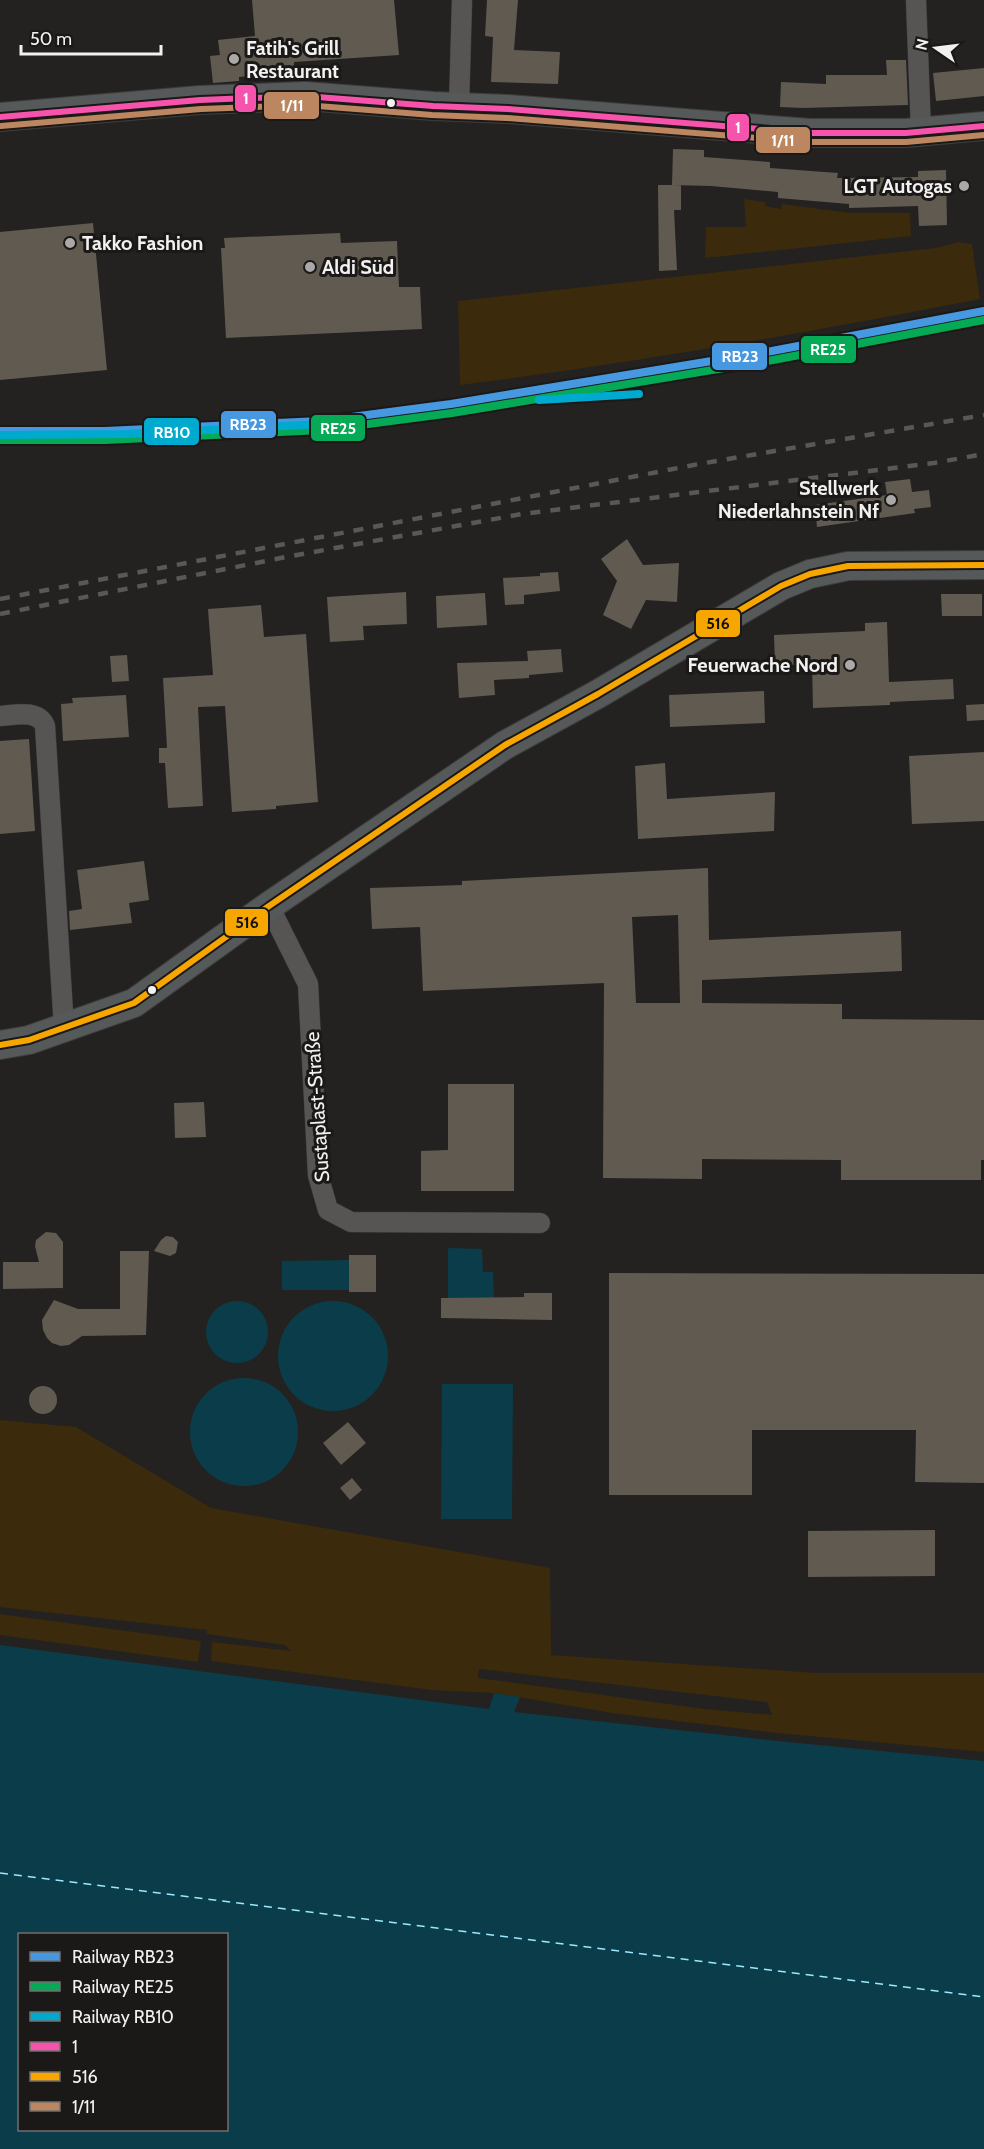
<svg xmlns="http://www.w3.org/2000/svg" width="984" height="2149" viewBox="0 0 984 2149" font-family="Cabin,sans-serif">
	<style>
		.green { fill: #3b2a0b; fill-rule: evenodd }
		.water { fill: #0a3d49; fill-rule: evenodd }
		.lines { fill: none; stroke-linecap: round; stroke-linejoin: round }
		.ferry { stroke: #9be8ff; stroke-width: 1.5; stroke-dasharray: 8 6; stroke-linecap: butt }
		.building { fill: #605a51; fill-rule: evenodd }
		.street-casing { stroke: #3e3d3c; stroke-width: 21 }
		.secondary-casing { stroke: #3e3d3c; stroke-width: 30 }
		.street { stroke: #565554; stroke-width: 20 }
		.secondary { stroke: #565959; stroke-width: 28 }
		.rail { stroke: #595857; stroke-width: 4.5; stroke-dasharray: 10 10; stroke-linecap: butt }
		.bus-1-casing { stroke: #1a1917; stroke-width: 10 }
		.bus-2-casing { stroke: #1a1917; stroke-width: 10 }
		.bus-3-casing { stroke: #1a1917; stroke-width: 10 }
		.bus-1 { stroke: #f653ac; stroke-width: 6 }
		.bus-2 { stroke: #f7a600; stroke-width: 6 }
		.bus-3 { stroke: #bb8660; stroke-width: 6 }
		.rail-1-casing { stroke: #1a1917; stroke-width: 12 }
		.rail-2-casing { stroke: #1a1917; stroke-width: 12 }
		.rail-3-casing { stroke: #1a1917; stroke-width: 12 }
		.rail-1 { stroke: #4699e1; stroke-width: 8 }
		.rail-2 { stroke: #06aa56; stroke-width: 8 }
		.rail-3 { stroke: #00a9ce; stroke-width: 8 }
		.poi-dot { fill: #aaa9a8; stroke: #1a1917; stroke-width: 2 }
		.bus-dot { fill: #f2f1f0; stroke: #1a1917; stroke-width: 2 }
		.labels { text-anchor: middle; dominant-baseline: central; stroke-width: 6; stroke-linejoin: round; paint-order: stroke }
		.poi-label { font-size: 20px; font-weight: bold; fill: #f2f1f0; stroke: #1a1917; text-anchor: start }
		.street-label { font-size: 20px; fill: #f2f1f0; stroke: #1a1917 }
		.line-badge { stroke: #1a1917; stroke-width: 2 }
		.badge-label { font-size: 16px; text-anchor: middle; font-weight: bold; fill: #fff }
		.pale-badge-label { font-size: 16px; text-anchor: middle; font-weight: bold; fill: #111 }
	</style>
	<rect width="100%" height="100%" fill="#232221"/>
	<path class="green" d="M 744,199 L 765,202 L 765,206 L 781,209 L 782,204 L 850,213 L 910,213 L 911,236 L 705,258 L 706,227 L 746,227 Z
		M 958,242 L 972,244 L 980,299 C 807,333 634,363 460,385 L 458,301 L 936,248 Z
		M 0,1420 L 76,1427 L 211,1508 L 550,1568 L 551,1655 L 817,1673 L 984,1673 L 984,1752 L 777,1733 L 612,1713 L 494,1693 L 432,1690 L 211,1661 L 212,1642 L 291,1651 L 285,1645 L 207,1634 L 207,1630 L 0,1607 ZM 479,1669 L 767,1702 L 772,1715 L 705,1709 L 478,1678 Z
		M 0,1614 L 201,1641 L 198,1662 L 0,1635 Z"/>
	<path class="water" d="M 448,1248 L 482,1249 L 483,1272 L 493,1272 L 494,1298 L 448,1298 Z
		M 349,1260 L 349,1290 L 282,1290 L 282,1261 Z
		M278 1356a55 55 0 1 1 110 0a55 55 0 1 1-110 0Z
		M206 1332a31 31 0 1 1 62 0a31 31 0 1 1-62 0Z
		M190 1432a54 54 0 1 1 108 0a54 54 0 1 1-108 0Z
		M 442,1384 L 513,1384 L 512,1519 L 441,1519 Z
		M 0,1645 L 489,1709 L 494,1693 L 520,1697 L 514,1712 L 777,1741 L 984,1761 L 984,2149 L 0,2149 ZM 20,1934 L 226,1934 L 226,2130 L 20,2130 Z"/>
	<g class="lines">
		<path class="ferry" d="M 0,1873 L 984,1997"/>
	</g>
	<path class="building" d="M 252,0 L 394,0 L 399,55 L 294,62 L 294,71 L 239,77 L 239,81 L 213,83 L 210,56 L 220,55 L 218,40 L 255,36 Z
		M 487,0 L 518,0 L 514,50 L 560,52 L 558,84 L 491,82 L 493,37 L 485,36 Z
		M 886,60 L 906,60 L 908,105 L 803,108 L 780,107 L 781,82 L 826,84 L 826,75 L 887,75 Z
		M 984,68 L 984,96 L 936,101 L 933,73 Z
		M 673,149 L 704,150 L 704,157 L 770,162 L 770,168 L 838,173 L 837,178 L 918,177 L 918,171 L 946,170 L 947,225 L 919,226 L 918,206 L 849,208 L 849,204 L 778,198 L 778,192 L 711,186 L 672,185 Z
		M 658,185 L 681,185 L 681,210 L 674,210 L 677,270 L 659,271 Z
		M 93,223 L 107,370 L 0,380 L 0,232 Z
		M 340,233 L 341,243 L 397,241 L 399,287 L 420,287 L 422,329 L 226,338 L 221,248 L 225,248 L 224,238 Z
		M 910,479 L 912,492 L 929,490 L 931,507 L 914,509 L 915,513 L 817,527 L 815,505 L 887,495 L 885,482 Z
		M 627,539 L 643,565 L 679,563 L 677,602 L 646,600 L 631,629 L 603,615 L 617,581 L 601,559 Z
		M 558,572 L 560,591 L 524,595 L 524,604 L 505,605 L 503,578 L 540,576 L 540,573 Z
		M 406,592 L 407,624 L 363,626 L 364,640 L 330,642 L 327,597 Z
		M 485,593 L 487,625 L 437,628 L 436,596 Z
		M 941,594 L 982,594 L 982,616 L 942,616 Z
		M 261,605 L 264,637 L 306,634 L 318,802 L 276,806 L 276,809 L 232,812 L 225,706 L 198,707 L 203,806 L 168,808 L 165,763 L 159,763 L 159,748 L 167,748 L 163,678 L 213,675 L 208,609 Z
		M 887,622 L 889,682 L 953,679 L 954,699 L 890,702 L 890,705 L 813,708 L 812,664 L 775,666 L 774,635 L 865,631 L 865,623 Z
		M 561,649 L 563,672 L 529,675 L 529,678 L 494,680 L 495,695 L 459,698 L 457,663 L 528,661 L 527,651 Z
		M 127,655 L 129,681 L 112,682 L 110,656 Z
		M 764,691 L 765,723 L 670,727 L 669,695 Z
		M 126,695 L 129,737 L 63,741 L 61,704 L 73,703 L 72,698 Z
		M 984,704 L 984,720 L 967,721 L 966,705 Z
		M 29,739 L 35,831 L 0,834 L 0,741 Z
		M 984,752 L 984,821 L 912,824 L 909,756 Z
		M 665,763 L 667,799 L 775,792 L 774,831 L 638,839 L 635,766 Z
		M 144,861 L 149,900 L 129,903 L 132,923 L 70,930 L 69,911 L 82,909 L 77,870 Z
		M 708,868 L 709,940 L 901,931 L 902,971 L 702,980 L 702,1003 L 842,1004 L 842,1019 L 984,1020 L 984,1160 L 981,1160 L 981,1180 L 841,1180 L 841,1160 L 702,1159 L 702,1179 L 603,1178 L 604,983 L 423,991 L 420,927 L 372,929 L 370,888 L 462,885 L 462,881 ZM 678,915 L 680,1003 L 636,1003 L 632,917 Z
		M 448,1084 L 514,1084 L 514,1191 L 421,1191 L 421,1151 L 448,1150 Z
		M 204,1102 L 206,1137 L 175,1138 L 174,1103 Z
		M 46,1232 L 56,1233 L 63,1242 L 63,1288 L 3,1289 L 3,1262 L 39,1262 L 35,1246 L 36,1240 Z
		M 166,1236 L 173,1237 L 178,1242 L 176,1253 L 170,1256 L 154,1251 L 161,1240 Z
		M 120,1251 L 149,1251 L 146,1335 L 82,1336 L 69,1345 L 61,1346 L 52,1343 L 47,1338 L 43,1330 L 42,1320 L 54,1300 L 78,1309 L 120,1309 Z
		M 349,1255 L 376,1255 L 376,1292 L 349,1292 Z
		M 609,1273 L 984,1274 L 984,1483 L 915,1482 L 916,1430 L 752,1430 L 752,1495 L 609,1495 Z
		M 524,1293 L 552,1293 L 552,1320 L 441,1318 L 441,1298 L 524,1297 Z
		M29 1400a14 14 0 1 1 28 0a14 14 0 1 1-28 0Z
		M 348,1422 L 366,1443 L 341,1465 L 323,1443 Z
		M 352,1478 L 362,1490 L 350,1500 L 340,1488 Z
		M 935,1530 L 935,1576 L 808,1577 L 808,1531 Z"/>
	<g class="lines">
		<g class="street-casing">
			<path id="street" d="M 916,0 L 921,131
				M 459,107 L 462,0
				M 0,716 C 15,715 38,709 45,726 L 64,1028
				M 269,906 L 308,984 L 318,1175 L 328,1210 L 351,1222 L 540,1223"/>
		</g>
		<g class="secondary-casing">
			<path id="secondary" d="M 0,117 L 200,100 L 305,96 L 433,106 L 508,109 L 810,133 L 906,133 L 984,126
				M 0,1045 L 29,1040 L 134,1003 L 269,906 L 505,745 L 598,694 L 781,586 L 810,574 L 848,566 L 984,565"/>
		</g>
		<use href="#street" class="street"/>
		<use href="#secondary" class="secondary"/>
		<path class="rail" d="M 0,599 L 699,464 L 984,415
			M 0,614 L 286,557 L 522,514 L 934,463 L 984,454"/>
		<g class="bus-1-casing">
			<path id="bus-1" d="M 0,117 L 200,100 L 305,96 L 433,106 L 508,109 L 810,133 L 906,133 L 984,126"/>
		</g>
		<g class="bus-2-casing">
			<path id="bus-2" d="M 0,1045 L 29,1040 L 134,1003 L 269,906 L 505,745 L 598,694 L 781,586 L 810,574 L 848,566 L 984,565"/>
		</g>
		<g class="bus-3-casing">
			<path id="bus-3" d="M 1,126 L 201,109 L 305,105 L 432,115 L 507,118 L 809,142 L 906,142 L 984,135"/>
		</g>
		<use href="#bus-1" class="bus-1"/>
		<use href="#bus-2" class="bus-2"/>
		<use href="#bus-3" class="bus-3"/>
		<g class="rail-1-casing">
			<path id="rail-1" d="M 0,431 L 105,431 L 321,421 L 451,404 L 772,351 L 984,311"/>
		</g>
		<g class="rail-2-casing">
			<path id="rail-2" d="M 0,440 L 105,440 L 322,430 L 452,413 L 773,360 L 984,320"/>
		</g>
		<g class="rail-3-casing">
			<path id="rail-3" d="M 539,400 L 639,394
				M 0,435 L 128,434 L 343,423"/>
		</g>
		<use href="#rail-1" class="rail-1"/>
		<use href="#rail-2" class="rail-2"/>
		<use href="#rail-3" class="rail-3"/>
	</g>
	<g class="poi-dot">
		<circle cx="234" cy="59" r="6"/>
		<circle cx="964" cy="186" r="6"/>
		<circle cx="70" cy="243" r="6"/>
		<circle cx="310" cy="267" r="6"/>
		<circle cx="891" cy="500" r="6"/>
		<circle cx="850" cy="665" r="6"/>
	</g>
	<g class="bus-dot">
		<circle cx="391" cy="103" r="5"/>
		<circle cx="152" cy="990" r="5"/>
	</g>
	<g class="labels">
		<g class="poi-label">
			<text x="246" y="48">Fatih's Grill<tspan x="246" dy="23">Restaurant</tspan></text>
			<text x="952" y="186" text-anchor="end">LGT Autogas</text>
			<text x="82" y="243">Takko Fashion</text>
			<text x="322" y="267">Aldi Süd</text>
			<text x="879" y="488" text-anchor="end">Stellwerk<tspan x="879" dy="23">Niederlahnstein Nf</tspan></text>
			<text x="838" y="665" text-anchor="end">Feuerwache Nord</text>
		</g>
		<g class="street-label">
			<text transform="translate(317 1107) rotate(-94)">Sustaplast-Straße</text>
		</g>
	</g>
	<g class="line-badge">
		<rect x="234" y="84" width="23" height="29" rx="6" fill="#f653ac"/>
		<rect x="263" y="91" width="57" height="29" rx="6" fill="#bb8660"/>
		<rect x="726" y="113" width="24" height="29" rx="6" fill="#f653ac"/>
		<rect x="755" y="126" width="56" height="28" rx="6" fill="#bb8660"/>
		<rect x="800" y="335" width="57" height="29" rx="6" fill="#06aa56"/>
		<rect x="711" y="342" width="57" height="29" rx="6" fill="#4699e1"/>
		<rect x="220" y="410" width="57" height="29" rx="6" fill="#4699e1"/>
		<rect x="310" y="414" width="56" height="28" rx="6" fill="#06aa56"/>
		<rect x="143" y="417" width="57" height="29" rx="6" fill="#00a9ce"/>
		<rect x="695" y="609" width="46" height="29" rx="6" fill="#f7a600"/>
		<rect x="224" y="908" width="45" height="29" rx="6" fill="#f7a600"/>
	</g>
	<g class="badge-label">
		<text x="246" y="104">1</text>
		<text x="292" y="111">1/11</text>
		<text x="738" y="133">1</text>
		<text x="783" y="146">1/11</text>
		<text x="828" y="355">RE25</text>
		<text x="740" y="362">RB23</text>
		<text x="248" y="430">RB23</text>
		<text x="338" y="434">RE25</text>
		<text x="172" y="438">RB10</text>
	</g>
	<g class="pale-badge-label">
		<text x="718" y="629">516</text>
		<text x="247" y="928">516</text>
	</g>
	<rect x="18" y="1933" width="210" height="198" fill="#1a1917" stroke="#706f6e" stroke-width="1.5"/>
	<rect x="30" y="1952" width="30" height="9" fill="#4699e1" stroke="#706f6e" stroke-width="1.5"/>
	<text x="72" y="1963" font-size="18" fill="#f2f1f0">Railway RB23</text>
	<rect x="30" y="1982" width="30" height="9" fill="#06aa56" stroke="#706f6e" stroke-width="1.5"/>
	<text x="72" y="1993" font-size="18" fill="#f2f1f0">Railway RE25</text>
	<rect x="30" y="2012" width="30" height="9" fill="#00a9ce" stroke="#706f6e" stroke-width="1.5"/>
	<text x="72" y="2023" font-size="18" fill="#f2f1f0">Railway RB10</text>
	<rect x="30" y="2042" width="30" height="9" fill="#f653ac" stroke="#706f6e" stroke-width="1.5"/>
	<text x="72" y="2053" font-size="18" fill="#f2f1f0">1</text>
	<rect x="30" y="2072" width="30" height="9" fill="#f7a600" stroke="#706f6e" stroke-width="1.5"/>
	<text x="72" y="2083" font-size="18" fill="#f2f1f0">516</text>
	<rect x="30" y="2102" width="30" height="9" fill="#bb8660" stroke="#706f6e" stroke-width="1.5"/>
	<text x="72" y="2113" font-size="18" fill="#f2f1f0">1/11</text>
	<g transform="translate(936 48) rotate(284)" stroke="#1a1917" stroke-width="4.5" paint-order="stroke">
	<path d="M0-4.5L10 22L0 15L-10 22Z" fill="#f2f1f0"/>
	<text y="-9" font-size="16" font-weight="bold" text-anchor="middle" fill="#f2f1f0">N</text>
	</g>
	<path d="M21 45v9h140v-9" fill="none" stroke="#f2f1f0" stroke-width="3"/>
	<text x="30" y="45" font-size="18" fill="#f2f1f0" stroke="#1a1917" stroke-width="4.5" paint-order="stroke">50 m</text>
</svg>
